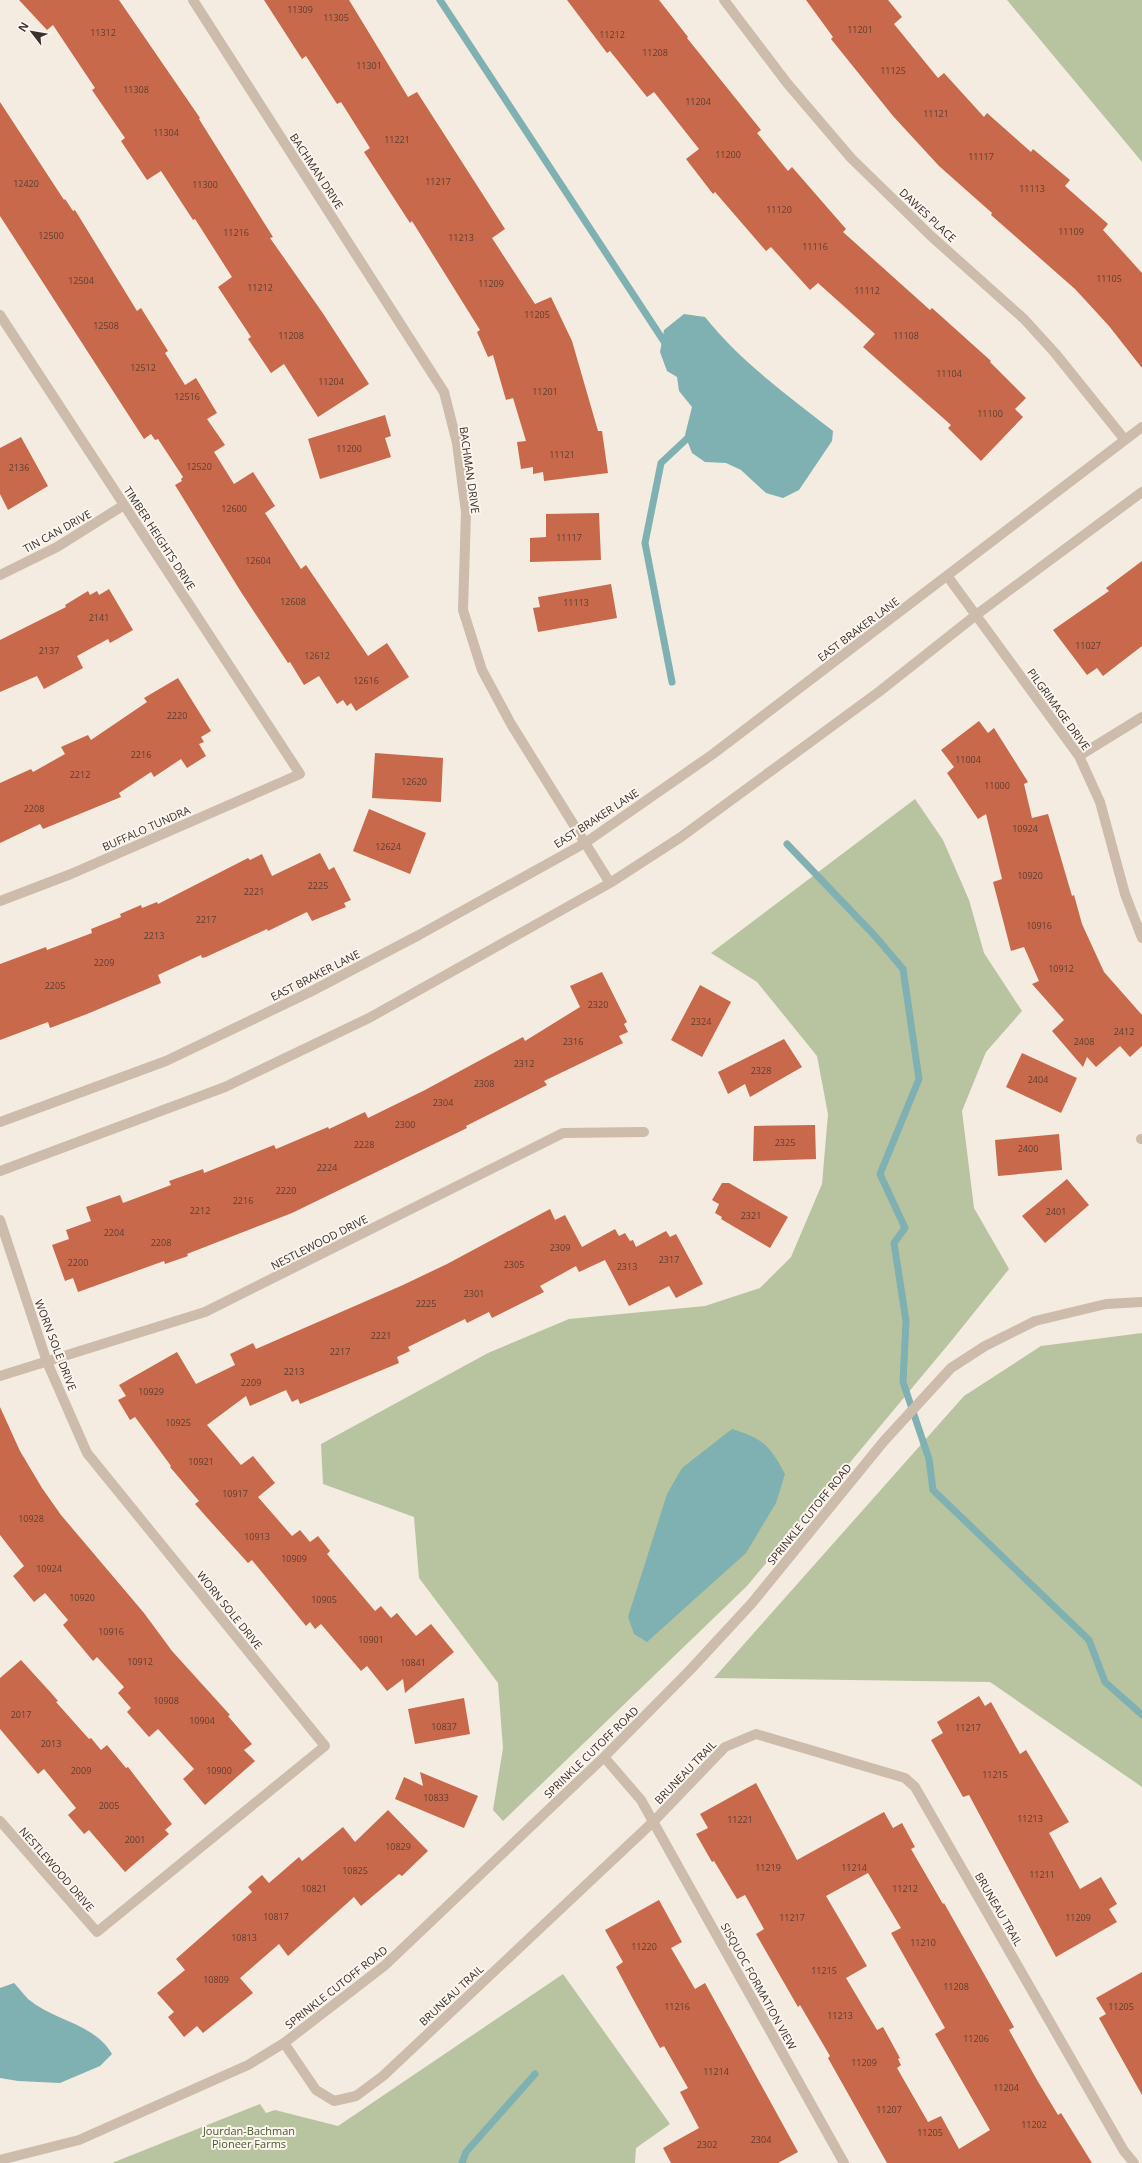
<svg xmlns="http://www.w3.org/2000/svg" width="1142" height="2163" viewBox="0 0 1142 2163" font-family="'Open Sans',sans-serif">
	<style>
		.green { fill: #b8c4a0 }
		.water { fill: #7fb0b2 }
		.lines { fill: none; stroke-linecap: round; stroke-linejoin: round }
		.stream { stroke: #7fb0b2; stroke-width: 7 }
		.building { fill: #c8694b; fill-rule: evenodd }
		.minor { stroke: #cdbbac; stroke-width: 10 }
		.labels { text-anchor: middle; dominant-baseline: central; stroke-width: 4; stroke-linejoin: round; paint-order: stroke }
		.number-label { font-size: 9px; fill: #5e3e33 }
		.street-label { font-size: 11px; fill: #3b302b; stroke: #fbf5ee }
		.park-label { font-size: 11px; fill: #4a5a2e; stroke: #fbf5ee }
	</style>
	<rect width="100%" height="100%" fill="#f4ebe1"/>
	<path class="green" d="M 1007,0 L 1142,0 L 1142,162 Z
		M 915,799 L 943,840 L 969,900 L 984,953 L 1022,1011 L 986,1052 L 962,1111 L 974,1208 L 1009,1269 L 952,1340 L 747,1586 L 503,1821 L 493,1810 L 503,1748 L 498,1683 L 419,1578 L 414,1517 L 323,1484 L 321,1444 L 488,1353 L 569,1319 L 705,1306 L 760,1288 L 791,1257 L 822,1184 L 828,1114 L 817,1056 L 757,982 L 711,953 Z
		M 1142,1333 L 1142,1787 L 990,1682 L 714,1678 L 964,1396 L 1041,1346 Z
		M 563,1974 L 670,2124 L 636,2148 L 635,2163 L 112,2163 L 260,2104 L 266,2113 L 275,2110 L 338,2126 Z"/>
	<path class="water" d="M 684,314 L 705,317 C 742,363 787,395 833,431 L 832,441 L 799,490 L 783,498 L 766,493 L 741,470 L 726,463 L 705,462 L 692,453 L 685,435 L 692,407 L 679,391 L 677,377 L 667,371 L 660,352 L 664,330 Z
		M 732,1429 C 764,1439 769,1445 785,1474 L 776,1503 L 746,1553 L 647,1642 L 634,1634 L 628,1617 L 667,1494 L 682,1468 Z
		M 14,1983 C 19,1988 23,1994 28,1999 C 54,2021 94,2023 112,2054 L 100,2066 L 60,2083 L 18,2081 L 0,2078 L 0,1988 Z"/>
	<g class="lines">
		<path class="stream" d="M 440,0 L 667,346
			M 672,682 L 645,543 L 661,463 L 693,433
			M 787,844 L 875,936 L 903,969 L 919,1079 L 880,1174 L 905,1228 L 894,1243 L 906,1321 L 903,1382 L 929,1459 L 933,1490 L 1089,1640 L 1105,1682 L 1142,1715
			M 462,2163 L 466,2152 L 535,2074"/>
	</g>
	<path class="building" d="M 19,0 L 119,0 L 200,118 L 199,119 L 273,237 L 270,238 L 322,312 L 369,384 L 318,417 L 284,364 L 271,373 L 248,339 L 251,337 L 218,287 L 232,277 L 195,219 L 193,220 L 161,171 L 147,180 L 121,141 L 125,138 L 92,90 L 95,88 L 53,25 L 47,30 Z
		M 264,0 L 349,0 L 408,97 L 417,92 L 505,229 L 492,238 L 535,304 L 551,297 L 572,341 L 598,431 L 602,431 L 608,473 L 544,481 L 543,472 L 533,474 L 533,467 L 521,469 L 517,442 L 526,441 L 513,398 L 506,400 L 493,355 L 488,357 L 477,332 L 480,330 L 412,221 L 410,223 L 364,152 L 370,148 L 341,102 L 337,104 L 306,56 L 302,59 Z
		M 567,0 L 659,0 L 688,37 L 687,38 L 761,130 L 757,133 L 788,171 L 792,167 L 846,229 L 843,232 L 930,310 L 932,308 L 991,361 L 990,362 L 1026,398 L 1015,409 L 1023,417 L 981,461 L 948,428 L 951,425 L 863,347 L 875,334 L 818,283 L 810,290 L 771,247 L 766,251 L 715,192 L 713,194 L 686,159 L 699,149 L 654,92 L 647,97 L 610,51 L 607,53 Z
		M 806,0 L 888,0 L 902,17 L 894,24 L 938,78 L 944,73 L 984,117 L 987,113 L 1031,152 L 1033,149 L 1070,180 L 1065,186 L 1108,224 L 1103,230 L 1142,273 L 1142,368 L 1109,326 L 1075,289 L 991,215 L 992,213 L 939,166 L 893,116 L 831,39 L 833,37 Z
		M 0,102 L 64,200 L 65,199 L 73,211 L 75,210 L 137,311 L 141,308 L 168,351 L 165,353 L 185,385 L 196,378 L 217,413 L 207,419 L 225,445 L 214,452 L 234,484 L 253,472 L 275,506 L 265,513 L 301,569 L 306,565 L 368,656 L 387,643 L 409,677 L 356,711 L 351,703 L 347,706 L 343,700 L 337,704 L 319,676 L 304,685 L 290,662 L 288,663 L 241,592 L 175,485 L 182,481 L 181,479 L 183,477 L 158,439 L 155,440 L 151,434 L 144,439 L 0,216 Z
		M 385,415 L 391,436 L 385,438 L 391,457 L 320,479 L 308,439 Z
		M 21,437 L 48,486 L 8,510 L 0,494 L 0,448 Z
		M 599,513 L 601,560 L 530,562 L 530,538 L 546,537 L 546,514 Z
		M 1142,561 L 1142,646 L 1103,676 L 1097,668 L 1087,675 L 1053,630 L 1109,591 L 1106,588 Z
		M 611,584 L 617,618 L 538,632 L 533,608 L 540,607 L 538,597 Z
		M 109,589 L 133,630 L 110,643 L 108,639 L 77,656 L 83,668 L 44,689 L 37,676 L 0,692 L 0,640 L 66,607 L 65,605 L 88,591 L 90,595 L 97,591 L 99,595 Z
		M 178,678 L 211,731 L 201,737 L 204,742 L 199,744 L 206,756 L 187,768 L 181,759 L 154,777 L 151,772 L 119,793 L 121,797 L 43,829 L 40,824 L 0,843 L 0,783 L 31,769 L 33,772 L 65,754 L 61,747 L 88,735 L 91,740 L 147,702 L 144,698 Z
		M 979,721 L 988,733 L 994,728 L 1028,782 L 1024,784 L 1032,818 L 1048,814 L 1072,896 L 1074,895 L 1082,924 L 1104,972 L 1142,1015 L 1142,1046 L 1130,1057 L 1120,1046 L 1096,1067 L 1087,1057 L 1083,1067 L 1052,1031 L 1064,1020 L 1032,984 L 1039,981 L 1024,947 L 1011,951 L 993,882 L 1002,879 L 986,814 L 978,819 L 947,773 L 954,767 L 941,750 Z
		M 375,753 L 443,758 L 441,802 L 372,798 Z
		M 369,809 L 426,833 L 410,874 L 353,851 Z
		M 320,853 L 329,870 L 334,867 L 351,900 L 344,903 L 346,907 L 312,921 L 307,912 L 268,931 L 267,929 L 206,957 L 202,958 L 201,955 L 158,975 L 161,983 L 87,1014 L 50,1028 L 48,1022 L 0,1040 L 0,964 L 46,947 L 47,950 L 92,933 L 91,929 L 121,917 L 120,914 L 141,905 L 142,908 L 157,902 L 158,904 L 248,858 L 250,860 L 262,854 L 272,876 Z
		M 602,972 L 627,1022 L 624,1024 L 628,1032 L 619,1036 L 623,1043 L 544,1081 L 547,1085 L 466,1126 L 467,1128 L 292,1213 L 187,1254 L 188,1256 L 165,1264 L 164,1261 L 78,1292 L 73,1278 L 65,1281 L 52,1245 L 69,1239 L 66,1230 L 91,1221 L 86,1207 L 120,1195 L 123,1203 L 171,1185 L 169,1181 L 203,1169 L 204,1173 L 274,1145 L 276,1149 L 328,1127 L 329,1129 L 365,1112 L 368,1118 L 425,1090 L 523,1037 L 525,1041 L 580,1007 L 570,986 Z
		M 700,985 L 731,1002 L 702,1057 L 671,1040 Z
		M 784,1039 L 802,1067 L 750,1097 L 745,1084 L 728,1094 L 718,1072 Z
		M 1022,1053 L 1077,1078 L 1061,1113 L 1006,1087 Z
		M 815,1125 L 816,1159 L 753,1161 L 754,1126 Z
		M 1059,1134 L 1062,1170 L 998,1176 L 995,1140 Z
		M 1067,1179 L 1089,1205 L 1045,1243 L 1022,1216 Z
		M 722,1183 L 729,1183 L 788,1217 L 770,1248 L 721,1219 L 722,1217 L 715,1213 L 719,1204 L 712,1200 Z
		M 550,1209 L 555,1220 L 565,1215 L 582,1247 L 615,1229 L 619,1236 L 625,1233 L 630,1241 L 633,1240 L 636,1247 L 666,1231 L 670,1237 L 676,1234 L 703,1284 L 676,1298 L 669,1286 L 629,1306 L 605,1260 L 579,1272 L 576,1266 L 540,1286 L 544,1292 L 492,1318 L 489,1312 L 467,1323 L 465,1319 L 408,1347 L 410,1351 L 397,1357 L 399,1363 L 300,1404 L 298,1399 L 292,1402 L 286,1390 L 250,1406 L 246,1396 L 207,1425 L 241,1465 L 253,1456 L 275,1483 L 258,1497 L 292,1536 L 300,1530 L 310,1542 L 318,1536 L 330,1551 L 327,1554 L 375,1611 L 381,1606 L 391,1618 L 397,1613 L 416,1636 L 431,1624 L 454,1652 L 405,1693 L 403,1679 L 387,1691 L 367,1666 L 361,1671 L 321,1624 L 315,1629 L 310,1622 L 306,1626 L 252,1560 L 248,1563 L 210,1521 L 195,1504 L 199,1501 L 170,1467 L 171,1466 L 135,1417 L 130,1420 L 118,1400 L 126,1396 L 119,1385 L 177,1352 L 196,1384 L 235,1365 L 230,1354 L 253,1343 L 256,1349 L 403,1285 L 447,1264 Z
		M 0,1407 L 20,1451 L 42,1488 L 61,1515 L 144,1613 L 172,1651 L 230,1715 L 228,1716 L 252,1744 L 244,1750 L 255,1761 L 205,1805 L 183,1779 L 194,1769 L 158,1729 L 149,1737 L 127,1712 L 131,1708 L 118,1693 L 124,1687 L 97,1657 L 93,1661 L 63,1625 L 68,1620 L 45,1593 L 34,1602 L 13,1576 L 24,1566 L 0,1535 Z
		M 21,1660 L 52,1694 L 58,1701 L 56,1702 L 89,1739 L 91,1738 L 101,1750 L 107,1745 L 126,1768 L 128,1767 L 172,1824 L 165,1830 L 169,1834 L 125,1872 L 89,1830 L 84,1834 L 68,1815 L 76,1808 L 44,1769 L 38,1774 L 0,1729 L 0,1678 Z
		M 979,1696 L 985,1706 L 991,1702 L 1020,1754 L 1026,1750 L 1069,1822 L 1049,1833 L 1080,1889 L 1101,1877 L 1117,1904 L 1109,1909 L 1117,1922 L 1056,1957 L 969,1795 L 963,1797 L 931,1740 L 943,1733 L 937,1722 Z
		M 464,1698 L 470,1734 L 415,1744 L 408,1709 Z
		M 420,1772 L 478,1796 L 464,1828 L 395,1799 L 404,1777 L 423,1786 Z
		M 756,1783 L 797,1860 L 884,1812 L 893,1828 L 902,1823 L 915,1847 L 911,1849 L 943,1904 L 944,1903 L 1014,2027 L 1009,2030 L 1037,2080 L 1058,2115 L 1061,2113 L 1092,2163 L 887,2163 L 828,2058 L 830,2056 L 800,2005 L 798,2007 L 756,1934 L 764,1929 L 745,1895 L 737,1899 L 714,1861 L 712,1862 L 696,1834 L 708,1828 L 700,1814 ZM 868,1873 L 901,1928 L 891,1933 L 945,2028 L 935,2034 L 990,2130 L 959,2149 L 941,2116 L 928,2122 L 897,2068 L 901,2065 L 898,2059 L 900,2058 L 883,2027 L 877,2030 L 846,1978 L 867,1966 L 826,1896 Z
		M 388,1810 L 428,1851 L 402,1876 L 399,1874 L 361,1906 L 354,1897 L 288,1956 L 279,1944 L 240,1978 L 253,1993 L 203,2033 L 197,2026 L 184,2037 L 168,2017 L 174,2012 L 157,1993 L 185,1970 L 176,1959 L 252,1892 L 248,1887 L 262,1875 L 269,1883 L 299,1857 L 302,1861 L 343,1827 L 355,1842 Z
		M 659,1900 L 682,1942 L 671,1948 L 695,1989 L 705,1983 L 798,2152 L 778,2163 L 671,2163 L 663,2148 L 699,2128 L 680,2092 L 688,2088 L 664,2046 L 660,2048 L 633,1999 L 616,1967 L 623,1962 L 605,1930 Z
		M 1142,1972 L 1142,2095 L 1099,2018 L 1106,2014 L 1096,1998 Z"/>
	<g class="lines">
		<path class="minor" d="M 193,0 L 444,392 L 457,443 L 466,512 L 463,610 L 482,670 L 511,724 L 610,883
			M 724,0 L 787,83 L 851,158 L 931,236 L 1024,319 L 1055,353 L 1125,440
			M 0,315 L 300,774 L 71,874 L 0,901
			M 0,575 L 57,547 L 124,505
			M 948,577 L 1079,756 L 1100,802 L 1125,894 L 1142,938
			M 1079,756 L 1142,717
			M 0,1122 L 166,1061 L 310,992 L 419,935 L 585,843 L 713,754 L 1142,427
			M 1141,1139 L 1142,1139
			M 0,1171 L 225,1087 L 369,1018 L 610,883 L 681,837 L 880,691 L 976,615 L 1142,492
			M 0,1220 L 47,1362 L 87,1453 L 325,1746 L 97,1932 L 0,1821
			M 0,1376 L 205,1312 L 563,1133 L 644,1132
			M 604,1757 L 641,1800 L 844,2163
			M 284,2043 L 316,2090 L 334,2101 L 356,2096 L 383,2076 L 654,1821 L 725,1747 L 756,1734 L 905,1778 L 915,1787 L 1124,2151 L 1134,2163
			M 0,2160 L 79,2140 L 248,2065 L 284,2043 L 384,1966 L 604,1757 L 691,1669 L 752,1603 L 884,1441 L 951,1368 L 985,1346 L 1035,1321 L 1106,1304 L 1142,1302"/>
	</g>
	<g class="labels">
		<g class="number-label">
			<text x="300" y="9">11309</text>
			<text x="336" y="17">11305</text>
			<text x="860" y="29">11201</text>
			<text x="103" y="32">11312</text>
			<text x="612" y="34">11212</text>
			<text x="655" y="52">11208</text>
			<text x="369" y="65">11301</text>
			<text x="893" y="70">11125</text>
			<text x="136" y="89">11308</text>
			<text x="698" y="101">11204</text>
			<text x="936" y="113">11121</text>
			<text x="166" y="132">11304</text>
			<text x="397" y="139">11221</text>
			<text x="728" y="154">11200</text>
			<text x="981" y="156">11117</text>
			<text x="438" y="181">11217</text>
			<text x="26" y="183">12420</text>
			<text x="205" y="184">11300</text>
			<text x="1032" y="188">11113</text>
			<text x="779" y="209">11120</text>
			<text x="1071" y="231">11109</text>
			<text x="236" y="232">11216</text>
			<text x="51" y="235">12500</text>
			<text x="461" y="237">11213</text>
			<text x="815" y="246">11116</text>
			<text x="1109" y="278">11105</text>
			<text x="81" y="280">12504</text>
			<text x="491" y="283">11209</text>
			<text x="260" y="287">11212</text>
			<text x="867" y="290">11112</text>
			<text x="537" y="314">11205</text>
			<text x="106" y="325">12508</text>
			<text x="291" y="335">11208</text>
			<text x="906" y="335">11108</text>
			<text x="143" y="367">12512</text>
			<text x="949" y="373">11104</text>
			<text x="331" y="381">11204</text>
			<text x="545" y="391">11201</text>
			<text x="187" y="396">12516</text>
			<text x="990" y="413">11100</text>
			<text x="349" y="448">11200</text>
			<text x="562" y="454">11121</text>
			<text x="199" y="466">12520</text>
			<text x="19" y="467">2136</text>
			<text x="234" y="508">12600</text>
			<text x="569" y="537">11117</text>
			<text x="258" y="560">12604</text>
			<text x="293" y="601">12608</text>
			<text x="576" y="602">11113</text>
			<text x="99" y="617">2141</text>
			<text x="1088" y="645">11027</text>
			<text x="49" y="650">2137</text>
			<text x="317" y="655">12612</text>
			<text x="366" y="680">12616</text>
			<text x="177" y="715">2220</text>
			<text x="141" y="754">2216</text>
			<text x="968" y="759">11004</text>
			<text x="80" y="774">2212</text>
			<text x="414" y="781">12620</text>
			<text x="997" y="785">11000</text>
			<text x="34" y="808">2208</text>
			<text x="1025" y="828">10924</text>
			<text x="388" y="846">12624</text>
			<text x="1030" y="875">10920</text>
			<text x="318" y="885">2225</text>
			<text x="254" y="891">2221</text>
			<text x="206" y="919">2217</text>
			<text x="1039" y="925">10916</text>
			<text x="154" y="935">2213</text>
			<text x="104" y="962">2209</text>
			<text x="1061" y="968">10912</text>
			<text x="55" y="985">2205</text>
			<text x="598" y="1004">2320</text>
			<text x="701" y="1021">2324</text>
			<text x="1124" y="1031">2412</text>
			<text x="573" y="1041">2316</text>
			<text x="1084" y="1041">2408</text>
			<text x="524" y="1063">2312</text>
			<text x="761" y="1070">2328</text>
			<text x="1038" y="1079">2404</text>
			<text x="484" y="1083">2308</text>
			<text x="443" y="1102">2304</text>
			<text x="405" y="1124">2300</text>
			<text x="785" y="1142">2325</text>
			<text x="364" y="1144">2228</text>
			<text x="1028" y="1148">2400</text>
			<text x="327" y="1167">2224</text>
			<text x="286" y="1190">2220</text>
			<text x="243" y="1200">2216</text>
			<text x="200" y="1210">2212</text>
			<text x="1056" y="1211">2401</text>
			<text x="751" y="1215">2321</text>
			<text x="114" y="1232">2204</text>
			<text x="161" y="1242">2208</text>
			<text x="560" y="1247">2309</text>
			<text x="669" y="1259">2317</text>
			<text x="78" y="1262">2200</text>
			<text x="514" y="1264">2305</text>
			<text x="627" y="1266">2313</text>
			<text x="474" y="1293">2301</text>
			<text x="426" y="1303">2225</text>
			<text x="381" y="1335">2221</text>
			<text x="340" y="1351">2217</text>
			<text x="294" y="1371">2213</text>
			<text x="251" y="1382">2209</text>
			<text x="151" y="1391">10929</text>
			<text x="178" y="1422">10925</text>
			<text x="201" y="1461">10921</text>
			<text x="235" y="1493">10917</text>
			<text x="31" y="1518">10928</text>
			<text x="257" y="1536">10913</text>
			<text x="294" y="1558">10909</text>
			<text x="49" y="1568">10924</text>
			<text x="82" y="1597">10920</text>
			<text x="324" y="1599">10905</text>
			<text x="111" y="1631">10916</text>
			<text x="371" y="1639">10901</text>
			<text x="140" y="1661">10912</text>
			<text x="413" y="1662">10841</text>
			<text x="166" y="1700">10908</text>
			<text x="21" y="1714">2017</text>
			<text x="202" y="1720">10904</text>
			<text x="444" y="1726">10837</text>
			<text x="968" y="1727">11217</text>
			<text x="51" y="1743">2013</text>
			<text x="81" y="1770">2009</text>
			<text x="219" y="1770">10900</text>
			<text x="995" y="1774">11215</text>
			<text x="436" y="1797">10833</text>
			<text x="109" y="1805">2005</text>
			<text x="1030" y="1818">11213</text>
			<text x="740" y="1819">11221</text>
			<text x="135" y="1839">2001</text>
			<text x="398" y="1846">10829</text>
			<text x="768" y="1867">11219</text>
			<text x="854" y="1867">11214</text>
			<text x="355" y="1870">10825</text>
			<text x="1042" y="1874">11211</text>
			<text x="314" y="1888">10821</text>
			<text x="905" y="1888">11212</text>
			<text x="276" y="1916">10817</text>
			<text x="792" y="1917">11217</text>
			<text x="1078" y="1917">11209</text>
			<text x="244" y="1937">10813</text>
			<text x="923" y="1942">11210</text>
			<text x="644" y="1946">11220</text>
			<text x="824" y="1970">11215</text>
			<text x="216" y="1979">10809</text>
			<text x="956" y="1986">11208</text>
			<text x="677" y="2006">11216</text>
			<text x="1121" y="2006">11205</text>
			<text x="840" y="2015">11213</text>
			<text x="976" y="2038">11206</text>
			<text x="864" y="2062">11209</text>
			<text x="716" y="2071">11214</text>
			<text x="1006" y="2087">11204</text>
			<text x="889" y="2109">11207</text>
			<text x="1034" y="2124">11202</text>
			<text x="930" y="2132">11205</text>
			<text x="761" y="2139">2304</text>
			<text x="707" y="2144">2302</text>
		</g>
		<g class="street-label">
			<text transform="translate(317 171) rotate(57)">BACHMAN DRIVE</text>
			<text transform="translate(928 215) rotate(43)">DAWES PLACE</text>
			<text transform="translate(470 470) rotate(82)">BACHMAN DRIVE</text>
			<text transform="translate(57 531) rotate(-29)">TIN CAN DRIVE</text>
			<text transform="translate(160 538) rotate(57)">TIMBER HEIGHTS DRIVE</text>
			<text transform="translate(858 629) rotate(-37)">EAST BRAKER LANE</text>
			<text transform="translate(1059 709) rotate(54)">PILGRIMAGE DRIVE</text>
			<text transform="translate(596 818) rotate(-33)">EAST BRAKER LANE</text>
			<text transform="translate(146 828) rotate(-24)">BUFFALO TUNDRA</text>
			<text transform="translate(315 975) rotate(-27)">EAST BRAKER LANE</text>
			<text transform="translate(319 1242) rotate(-27)">NESTLEWOOD DRIVE</text>
			<text transform="translate(56 1345) rotate(69)">WORN SOLE DRIVE</text>
			<text transform="translate(809 1514) rotate(-51)">SPRINKLE CUTOFF ROAD</text>
			<text transform="translate(230 1610) rotate(51)">WORN SOLE DRIVE</text>
			<text transform="translate(591 1752) rotate(-44)">SPRINKLE CUTOFF ROAD</text>
			<text transform="translate(685 1772) rotate(-46)">BRUNEAU TRAIL</text>
			<text transform="translate(57 1869) rotate(49)">NESTLEWOOD DRIVE</text>
			<text transform="translate(999 1909) rotate(60)">BRUNEAU TRAIL</text>
			<text transform="translate(759 1986) rotate(61)">SISQUOC FORMATION VIEW</text>
			<text transform="translate(336 1987) rotate(-38)">SPRINKLE CUTOFF ROAD</text>
			<text transform="translate(451 1995) rotate(-43)">BRUNEAU TRAIL</text>
		</g>
		<g class="park-label">
			<text x="249" y="2130">Jourdan-Bachman<tspan x="249" dy="13">Pioneer Farms</tspan></text>
		</g>
	</g>
	<g transform="translate(32 32) rotate(301)" stroke="#fbf5ee" stroke-width="3" paint-order="stroke">
	<path d="M0-3L7 15L0 10L-7 15Z" fill="#3b302b"/>
	<text y="-6" font-size="11" font-weight="bold" text-anchor="middle" fill="#3b302b">N</text>
	</g>
</svg>
